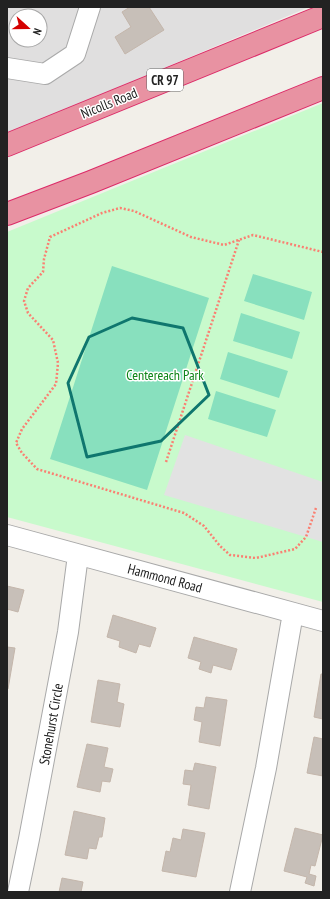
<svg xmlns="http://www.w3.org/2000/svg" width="330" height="899" viewBox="0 0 330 899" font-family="'PT Sans Narrow',sans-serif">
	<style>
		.residential { fill: #e0dfdf; fill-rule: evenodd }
		.park { fill: #c8facc }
		.pitch { fill: #88e0be }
		.parking { fill: #e2e2e2 }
		.building { fill: #c7bfb8; stroke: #c4b6ab }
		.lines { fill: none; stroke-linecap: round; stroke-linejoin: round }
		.minor-casing { stroke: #a9a9a9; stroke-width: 22 }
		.highway-casing { stroke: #dc2a67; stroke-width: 24 }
		.path { stroke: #fa8072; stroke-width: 2.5; stroke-dasharray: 2 2; stroke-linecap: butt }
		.minor { stroke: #fff; stroke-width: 20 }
		.highway { stroke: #e892a2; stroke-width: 22 }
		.marked { fill: none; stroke: #0f766e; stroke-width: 3; stroke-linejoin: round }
		.labels { text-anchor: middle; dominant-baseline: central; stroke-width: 3; stroke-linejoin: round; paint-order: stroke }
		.shield { fill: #fff; stroke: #646464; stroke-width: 1 }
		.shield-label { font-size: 13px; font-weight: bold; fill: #222 }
		.street-label { font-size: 14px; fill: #222; stroke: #fff }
		.park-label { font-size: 14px; fill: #0c8416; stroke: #fff }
	</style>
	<rect width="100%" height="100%" fill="#f2efe9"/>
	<path class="residential" d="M 7,7 L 309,7 L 7,134 ZM 16,16 L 40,16 L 40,40 L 16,40 Z"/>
	<path class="park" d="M 323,103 L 323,602 L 7,517 L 7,232 Z"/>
	<path class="pitch" d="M 112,266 L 209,298 L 147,490 L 50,459 Z
		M 253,274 L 312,292 L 304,320 L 244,301 Z
		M 241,313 L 300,332 L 292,359 L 233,341 Z
		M 228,352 L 288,371 L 279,398 L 220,379 Z
		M 216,391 L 276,410 L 267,437 L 208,419 Z"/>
	<path class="parking" d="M 185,435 L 323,482 L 323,542 L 164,495 Z"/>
	<path class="building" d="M 130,7 L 149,7 L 164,30 L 125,54 L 115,37 L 131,27 L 122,12 Z
		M 7,586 L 24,590 L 18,612 L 7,609 Z
		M 113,615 L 156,628 L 150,647 L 139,644 L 136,653 L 119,647 L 120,641 L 107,637 Z
		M 194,637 L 237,649 L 231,670 L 213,665 L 211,673 L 199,669 L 201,662 L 188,658 Z
		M 7,647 L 15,648 L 8,689 L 7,689 Z
		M 321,674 L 323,674 L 323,719 L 314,717 Z
		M 98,680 L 120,684 L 117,702 L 124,704 L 120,727 L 91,722 Z
		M 206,697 L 227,700 L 220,746 L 199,742 L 202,722 L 194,720 L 196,707 L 204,708 Z
		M 314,737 L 323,739 L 323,776 L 307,773 Z
		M 87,744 L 108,748 L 104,767 L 113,769 L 110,782 L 102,781 L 100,792 L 77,787 Z
		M 195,763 L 216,767 L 209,809 L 188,805 L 191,785 L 183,784 L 185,770 L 193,771 Z
		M 74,811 L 105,818 L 102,837 L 99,837 L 96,849 L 89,848 L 87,859 L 65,855 Z
		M 295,828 L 323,835 L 315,866 L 311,865 L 309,874 L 316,876 L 314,886 L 305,883 L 307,877 L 284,871 Z
		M 183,829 L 205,833 L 196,877 L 162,871 L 166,851 L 170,852 L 173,838 L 181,840 Z
		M 62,878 L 83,882 L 81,892 L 59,892 Z"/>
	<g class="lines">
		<g class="minor-casing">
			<path id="minor" d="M 7,68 L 45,74 L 75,54 L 90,7
				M 7,535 L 323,621
				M 18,892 L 29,839 L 68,632 L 78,555
				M 240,892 L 266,768 L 293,613"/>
		</g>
		<g class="highway-casing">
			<path id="highway" d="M 7,145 L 323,16
				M 7,214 L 91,182 L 323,88"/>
		</g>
		<path class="path" d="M 166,462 L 239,240
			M 316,508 L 306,537 L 295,549 L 256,558 L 230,555 L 220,546 L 204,526 L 184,513 L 37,469 L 22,453 L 16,443 L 22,429 L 56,384 L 58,363 L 53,340 L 28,313 L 24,301 L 28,288 L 43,272 L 44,259 L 50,237 L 102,213 L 120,208 L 134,211 L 191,237 L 224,245 L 253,235 L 323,252"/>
		<use href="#minor" class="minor"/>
		<use href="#highway" class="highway"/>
	</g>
	<path class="marked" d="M 132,318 L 183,328 L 209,395 L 161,441 L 87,457 L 68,383 L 89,337 Z"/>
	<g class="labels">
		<rect class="shield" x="147" y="69" width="36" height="22" rx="3"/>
		<g class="shield-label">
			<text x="165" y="80">CR 97</text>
		</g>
		<g class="street-label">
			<text transform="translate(109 103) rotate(-22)">Nicolls Road</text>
			<text transform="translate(165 578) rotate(15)">Hammond Road</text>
			<text transform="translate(51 724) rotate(-80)">Stonehurst Circle</text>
		</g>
		<g class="park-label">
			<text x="165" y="375">Centereach Park</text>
		</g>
	</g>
	<rect width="330" height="899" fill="none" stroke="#222222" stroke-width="16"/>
	<g transform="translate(28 28) rotate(111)"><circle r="19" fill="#ffffff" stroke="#a7a7a7"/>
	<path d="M0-3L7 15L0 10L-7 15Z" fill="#d40000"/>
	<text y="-6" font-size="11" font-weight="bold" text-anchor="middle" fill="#222222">N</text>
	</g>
</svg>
